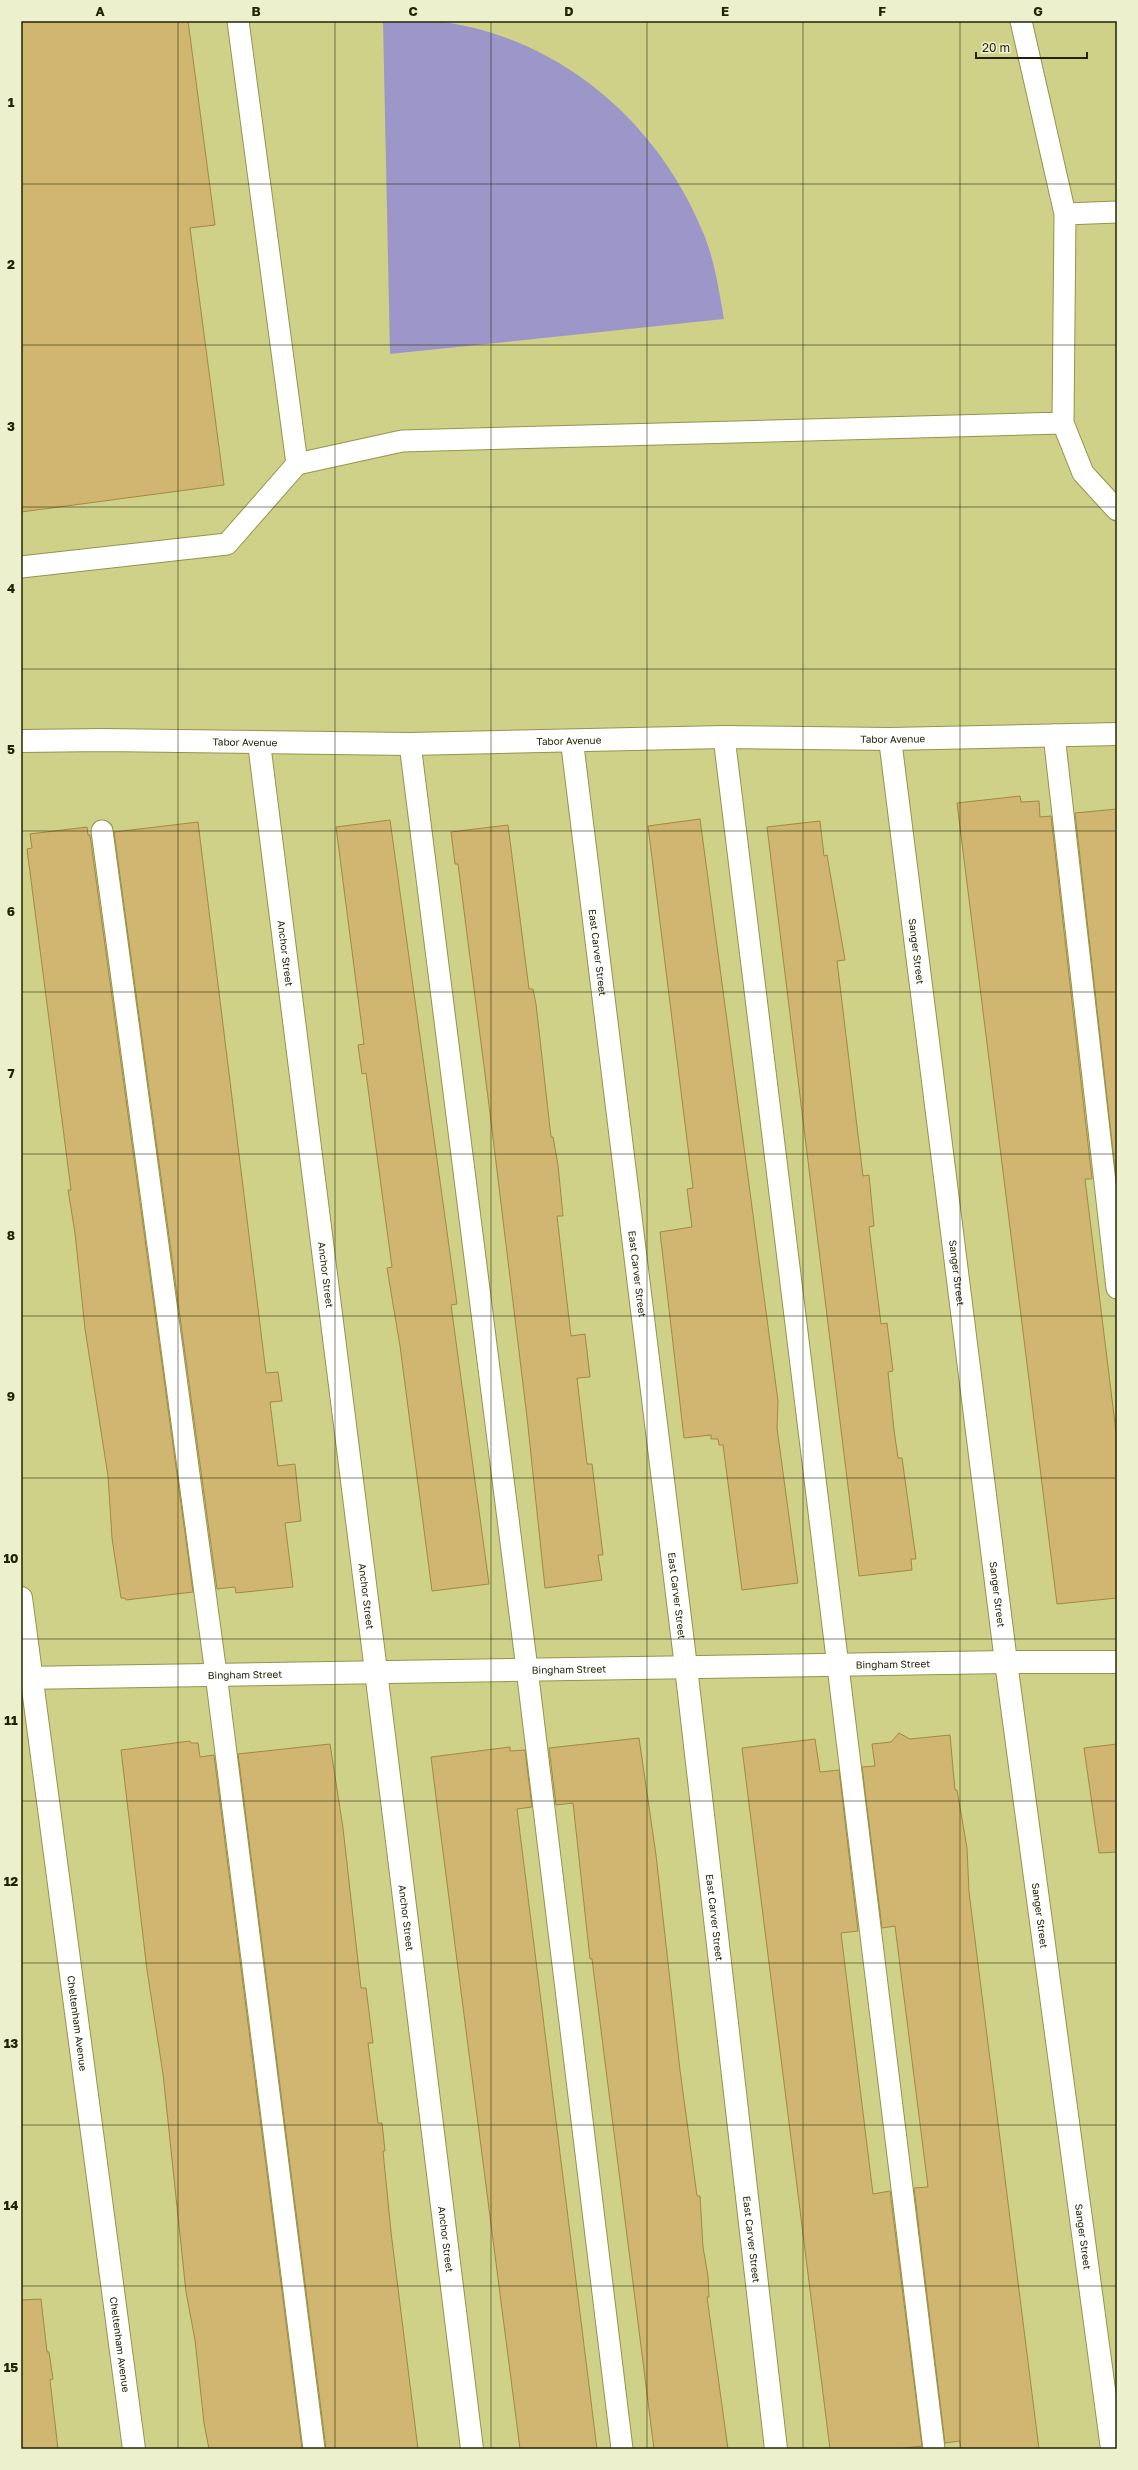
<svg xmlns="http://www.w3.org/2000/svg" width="1138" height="2470" viewBox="0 0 1138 2470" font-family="'Golos Text',sans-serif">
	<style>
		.green { fill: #9d97c9 }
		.building { fill: #d0b670; stroke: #a28943 }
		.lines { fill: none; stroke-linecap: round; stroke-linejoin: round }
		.service-casing { stroke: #93954d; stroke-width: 23 }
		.minor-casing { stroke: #93954d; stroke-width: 24 }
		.tertiary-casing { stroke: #93954d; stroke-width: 24 }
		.service { stroke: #fff; stroke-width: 21 }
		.minor { stroke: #fff; stroke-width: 22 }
		.tertiary { stroke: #fff; stroke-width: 22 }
		.grid { fill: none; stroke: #222305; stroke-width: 1; stroke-opacity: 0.55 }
		.labels { text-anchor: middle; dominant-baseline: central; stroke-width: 3; stroke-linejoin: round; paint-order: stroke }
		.street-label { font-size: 10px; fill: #222305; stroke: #edf0cc }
		.neatline { fill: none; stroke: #222305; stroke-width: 1.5 }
		.grid-label { font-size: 13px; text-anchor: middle; font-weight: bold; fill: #222305 }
	</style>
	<rect width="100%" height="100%" fill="#cfd188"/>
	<path class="green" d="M 383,21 C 400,21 418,19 435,21 C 559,35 660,123 705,237 C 715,263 719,291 724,319 L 390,354 Z"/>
	<path class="building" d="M 21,21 L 188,21 L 215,225 L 190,228 L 224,485 L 21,512 Z
		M 1020,796 L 1021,802 L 1039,801 L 1040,817 L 1051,816 L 1092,1179 L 1085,1179 L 1117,1440 L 1117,1598 L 1057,1604 L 957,803 Z
		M 1117,809 L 1117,1178 L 1116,1178 L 1075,813 Z
		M 700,819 L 778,1401 L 777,1428 L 798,1583 L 742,1590 L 723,1445 L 719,1445 L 718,1439 L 711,1439 L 711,1435 L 684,1438 L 660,1232 L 692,1227 L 687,1189 L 693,1188 L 648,826 Z
		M 390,820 L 457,1304 L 451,1305 L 489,1584 L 432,1591 L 400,1346 L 387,1268 L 392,1267 L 382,1193 L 366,1073 L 362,1074 L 358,1045 L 364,1044 L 336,827 Z
		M 820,821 L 824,856 L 827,855 L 845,960 L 837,961 L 863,1176 L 869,1175 L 874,1226 L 869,1227 L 881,1324 L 887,1323 L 893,1371 L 888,1372 L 894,1430 L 898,1458 L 902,1458 L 916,1559 L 911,1559 L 912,1570 L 859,1576 L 767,827 Z
		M 198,822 L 266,1373 L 278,1372 L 282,1401 L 270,1402 L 278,1466 L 295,1464 L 301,1521 L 285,1523 L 293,1587 L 236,1593 L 235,1587 L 217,1589 L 114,832 Z
		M 508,825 L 529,989 L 533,989 L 536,1004 L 551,1137 L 553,1137 L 558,1165 L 563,1216 L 557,1216 L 571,1336 L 585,1334 L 590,1377 L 577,1378 L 587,1464 L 592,1464 L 603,1555 L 598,1555 L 602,1580 L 545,1588 L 527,1417 L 490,1113 L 458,864 L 455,864 L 451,832 Z
		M 87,827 L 88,835 L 90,835 L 193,1592 L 126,1600 L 125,1598 L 121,1598 L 112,1538 L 108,1476 L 85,1329 L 75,1233 L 68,1190 L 71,1190 L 27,849 L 32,848 L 30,834 Z
		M 899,1733 L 910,1739 L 950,1735 L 955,1790 L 957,1790 L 967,1848 L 969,1892 L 1039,2449 L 961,2449 L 960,2441 L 945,2443 L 914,2188 L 928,2187 L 895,1926 L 882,1928 L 862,1767 L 875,1766 L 872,1744 L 891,1742 Z
		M 639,1738 L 656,1855 L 680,2070 L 697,2196 L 700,2196 L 703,2247 L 708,2276 L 709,2297 L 707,2297 L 728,2449 L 654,2449 L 592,1959 L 590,1959 L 573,1803 L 556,1805 L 549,1748 Z
		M 815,1739 L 820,1772 L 839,1770 L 858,1931 L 841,1933 L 873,2194 L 890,2191 L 922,2446 L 896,2449 L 830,2449 L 742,1748 Z
		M 190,1741 L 191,1743 L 198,1743 L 200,1757 L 214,1755 L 302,2449 L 209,2449 L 204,2423 L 195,2340 L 186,2292 L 163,2074 L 147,1970 L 121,1750 Z
		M 330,1744 L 343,1828 L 361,1988 L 366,1988 L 373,2043 L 368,2043 L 378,2123 L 382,2123 L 385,2151 L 383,2151 L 391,2232 L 418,2449 L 326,2449 L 238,1754 Z
		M 1117,1744 L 1117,1852 L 1099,1853 L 1084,1748 Z
		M 510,1747 L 510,1751 L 525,1750 L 532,1807 L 517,1809 L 597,2449 L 520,2449 L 438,1813 L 431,1757 Z
		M 41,2299 L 47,2352 L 49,2352 L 53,2379 L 50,2380 L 58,2449 L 21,2449 L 21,2300 Z"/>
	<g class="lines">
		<g class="service-casing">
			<path id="service" d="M 238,21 L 297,464
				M 1021,21 L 1065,214 L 1063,423 L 1083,473 L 1117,510
				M 1065,214 L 1117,212
				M 21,567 L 227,544 L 297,464 L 402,441 L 1063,423
				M 1054,735 L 1117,1288
				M 724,737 L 934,2449
				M 410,744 L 527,1669 L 622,2449
				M 102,831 L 216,1674 L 314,2449"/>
		</g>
		<g class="minor-casing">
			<g id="minor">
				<path id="s1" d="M 890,739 L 1006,1662 L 1112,2449"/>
				<path id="s2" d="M 572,742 L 686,1667 L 776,2449"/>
				<path id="s3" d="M 259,743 L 376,1671 L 472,2449"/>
				<path id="s4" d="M 21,1598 L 134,2449"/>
				<path id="s5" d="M 21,1678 L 1006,1662 L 1117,1662"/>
			</g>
		</g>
		<g class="tertiary-casing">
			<g id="tertiary">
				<path id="s6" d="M 21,741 L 104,740 L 410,744 L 724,737 L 890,739 L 1117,734"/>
			</g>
		</g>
		<use href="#service" class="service"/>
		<use href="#minor" class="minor"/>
		<use href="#tertiary" class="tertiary"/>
	</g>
	<path class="grid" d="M 178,21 L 178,2449M 335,21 L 335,2449M 491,21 L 491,2449M 647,21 L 647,2449M 803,21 L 803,2449M 960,21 L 960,2449M 21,184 L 1117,184M 21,345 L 1117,345M 21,507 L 1117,507M 21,669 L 1117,669M 21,831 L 1117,831M 21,992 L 1117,992M 21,1154 L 1117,1154M 21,1316 L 1117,1316M 21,1478 L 1117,1478M 21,1639 L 1117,1639M 21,1801 L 1117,1801M 21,1963 L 1117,1963M 21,2125 L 1117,2125M 21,2286 L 1117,2286"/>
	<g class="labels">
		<g class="street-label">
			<text stroke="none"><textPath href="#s6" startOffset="872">Tabor Avenue</textPath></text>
			<text stroke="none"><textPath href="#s6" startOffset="548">Tabor Avenue</textPath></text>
			<text stroke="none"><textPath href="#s6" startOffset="224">Tabor Avenue</textPath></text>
			<text stroke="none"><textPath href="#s1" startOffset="214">Sanger Street</textPath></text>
			<text stroke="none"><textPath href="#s2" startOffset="212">East Carver Street</textPath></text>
			<text stroke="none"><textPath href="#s3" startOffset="212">Anchor Street</textPath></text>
			<text stroke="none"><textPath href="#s1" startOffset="538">Sanger Street</textPath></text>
			<text stroke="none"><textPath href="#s3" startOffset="536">Anchor Street</textPath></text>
			<text stroke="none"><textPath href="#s2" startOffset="536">East Carver Street</textPath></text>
			<text stroke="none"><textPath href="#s1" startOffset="862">Sanger Street</textPath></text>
			<text stroke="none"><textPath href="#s2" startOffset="860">East Carver Street</textPath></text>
			<text stroke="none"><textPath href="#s3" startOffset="860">Anchor Street</textPath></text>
			<text stroke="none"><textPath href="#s5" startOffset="872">Bingham Street</textPath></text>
			<text stroke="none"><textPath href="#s5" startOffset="548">Bingham Street</textPath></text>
			<text stroke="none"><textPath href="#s5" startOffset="224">Bingham Street</textPath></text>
			<text stroke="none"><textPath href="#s1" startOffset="1186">Sanger Street</textPath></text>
			<text stroke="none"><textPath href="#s3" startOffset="1184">Anchor Street</textPath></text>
			<text stroke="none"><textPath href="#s2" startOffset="1184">East Carver Street</textPath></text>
			<text stroke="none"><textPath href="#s4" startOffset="429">Cheltenham Avenue</textPath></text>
			<text stroke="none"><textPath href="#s1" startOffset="1510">Sanger Street</textPath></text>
			<text stroke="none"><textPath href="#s3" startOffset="1508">Anchor Street</textPath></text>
			<text stroke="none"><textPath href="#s2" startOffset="1508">East Carver Street</textPath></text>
			<text stroke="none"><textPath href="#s4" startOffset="753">Cheltenham Avenue</textPath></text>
		</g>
	</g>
	<rect width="1138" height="2470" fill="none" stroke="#edf0cc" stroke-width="44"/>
	<path d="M976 52v6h111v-6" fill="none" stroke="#222305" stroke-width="2"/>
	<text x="982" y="52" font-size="12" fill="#222305" stroke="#edf0cc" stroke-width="3" paint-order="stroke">20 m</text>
	<rect x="22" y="22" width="1094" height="2426" class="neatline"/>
	<g class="grid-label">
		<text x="100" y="16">A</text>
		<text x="256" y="16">B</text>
		<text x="413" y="16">C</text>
		<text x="569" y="16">D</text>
		<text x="725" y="16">E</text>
		<text x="882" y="16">F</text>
		<text x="1038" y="16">G</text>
		<text x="11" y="107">1</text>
		<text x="11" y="269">2</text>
		<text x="11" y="431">3</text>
		<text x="11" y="593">4</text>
		<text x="11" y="754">5</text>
		<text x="11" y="916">6</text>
		<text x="11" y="1078">7</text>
		<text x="11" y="1240">8</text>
		<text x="11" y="1401">9</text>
		<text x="11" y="1563">10</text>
		<text x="11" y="1725">11</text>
		<text x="11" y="1886">12</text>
		<text x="11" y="2048">13</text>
		<text x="11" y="2210">14</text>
		<text x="11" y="2372">15</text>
	</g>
</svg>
